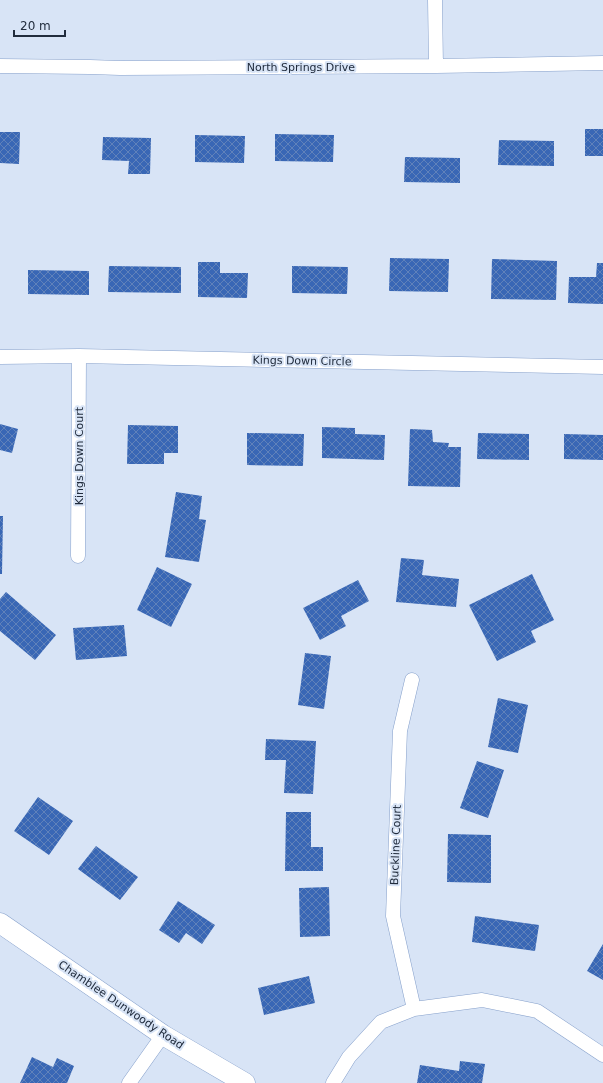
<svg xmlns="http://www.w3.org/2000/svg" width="603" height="1083" viewBox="0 0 603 1083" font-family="'DejaVu Sans',sans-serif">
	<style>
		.building { fill: url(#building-cross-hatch) }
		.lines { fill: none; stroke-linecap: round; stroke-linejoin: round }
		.street-casing { stroke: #86a0cb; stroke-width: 15 }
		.secondary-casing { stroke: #86a0cb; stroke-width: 21 }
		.street { stroke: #fff; stroke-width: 14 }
		.secondary { stroke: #fff; stroke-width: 20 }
		.labels { text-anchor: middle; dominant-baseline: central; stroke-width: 4; stroke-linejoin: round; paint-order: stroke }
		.street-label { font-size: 11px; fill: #212c3d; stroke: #d8e4f6 }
	</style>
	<defs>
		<pattern id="building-cross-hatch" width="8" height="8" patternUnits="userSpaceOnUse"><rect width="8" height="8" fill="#3967b5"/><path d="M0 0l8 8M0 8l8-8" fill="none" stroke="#6082ba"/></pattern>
	</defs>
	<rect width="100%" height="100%" fill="#d8e4f6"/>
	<path class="building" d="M 585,129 L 603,129 L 603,156 L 585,156 Z
		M 0,132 L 20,132 L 19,164 L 0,163 Z
		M 275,134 L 334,135 L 333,162 L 275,161 Z
		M 195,135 L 245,136 L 244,163 L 195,162 Z
		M 103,137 L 151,138 L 150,174 L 128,174 L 129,161 L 102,160 Z
		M 499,140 L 554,141 L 554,166 L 498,165 Z
		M 405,157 L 460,158 L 460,183 L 404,182 Z
		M 390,258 L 449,259 L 448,292 L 389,291 Z
		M 492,259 L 557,261 L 556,300 L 491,299 Z
		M 198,262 L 220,262 L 220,273 L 248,273 L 247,298 L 198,297 Z
		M 597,263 L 603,263 L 603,304 L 568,303 L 569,277 L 596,277 Z
		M 109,266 L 181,267 L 181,293 L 108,292 Z
		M 292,266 L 348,267 L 347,294 L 292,293 Z
		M 28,270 L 89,271 L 89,295 L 28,294 Z
		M 0,424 L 18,429 L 12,453 L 0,450 Z
		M 128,425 L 178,426 L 178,453 L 164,453 L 164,464 L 127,464 Z
		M 322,427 L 355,428 L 355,434 L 385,435 L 384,460 L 322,458 Z
		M 410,429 L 432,430 L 433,442 L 449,443 L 448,447 L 461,447 L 460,487 L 408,486 Z
		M 247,433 L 304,434 L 303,466 L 247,465 Z
		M 478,433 L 529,434 L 529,460 L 477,459 Z
		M 564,434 L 603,435 L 603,460 L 564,459 Z
		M 176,492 L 202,496 L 199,519 L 206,520 L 199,562 L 165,557 Z
		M 0,516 L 3,516 L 2,574 L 0,574 Z
		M 401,558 L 424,560 L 422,575 L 459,579 L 456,607 L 396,602 Z
		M 157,567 L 192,584 L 171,627 L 137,610 Z
		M 532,574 L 554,620 L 531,631 L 536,642 L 497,661 L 469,605 Z
		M 358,580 L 369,601 L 341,616 L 346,626 L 320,640 L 303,608 Z
		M 6,592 L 56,635 L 35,660 L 0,631 L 0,599 Z
		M 124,625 L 127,656 L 76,660 L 73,628 Z
		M 305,653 L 331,656 L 324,709 L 298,705 Z
		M 498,698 L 528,705 L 518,753 L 488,747 Z
		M 266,739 L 316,741 L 313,794 L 284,793 L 286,760 L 265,760 Z
		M 477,761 L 504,770 L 488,818 L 460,808 Z
		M 38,797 L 73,821 L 49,855 L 14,831 Z
		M 286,812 L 311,812 L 311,847 L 323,847 L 323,871 L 285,871 Z
		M 448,834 L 491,835 L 491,883 L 447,882 Z
		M 96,846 L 138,877 L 120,900 L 78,869 Z
		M 329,887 L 330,936 L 300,937 L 299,888 Z
		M 178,901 L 215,925 L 202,944 L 186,933 L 179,943 L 159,930 Z
		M 475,916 L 539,925 L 535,951 L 472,942 Z
		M 603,944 L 603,980 L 587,971 Z
		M 309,976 L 315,1003 L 264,1015 L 258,988 Z
		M 32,1057 L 53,1067 L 57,1058 L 74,1066 L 67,1083 L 20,1083 Z
		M 460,1061 L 485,1064 L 482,1083 L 417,1083 L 420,1065 L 459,1071 Z"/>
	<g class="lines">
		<g class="street-casing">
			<path id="street" d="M 435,0 L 436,66
				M 0,66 L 90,67 L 120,68 L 436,66 L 603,63
				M 0,357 L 79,356 L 603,367
				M 78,556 L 79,356
				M 412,680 L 400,731 L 393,916 L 414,1009
				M 129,1083 L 163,1035
				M 333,1083 L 349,1057 L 381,1022 L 414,1009 L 482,1000 L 537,1011 L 603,1055"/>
		</g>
		<g class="secondary-casing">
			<path id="secondary" d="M 0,923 L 163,1035 L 245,1083"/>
		</g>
		<use href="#street" class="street"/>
		<use href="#secondary" class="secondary"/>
	</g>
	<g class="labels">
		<g class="street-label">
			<text x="301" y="67">North Springs Drive</text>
			<text transform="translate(302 361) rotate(1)">Kings Down Circle</text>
			<text transform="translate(79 456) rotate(-90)">Kings Down Court</text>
			<text transform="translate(396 845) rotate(-88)">Buckline Court</text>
			<text transform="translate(121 1005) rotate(34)">Chamblee Dunwoody Road</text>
		</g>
	</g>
	<path d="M14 30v6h51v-6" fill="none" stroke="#212c3d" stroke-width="2"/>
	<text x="20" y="30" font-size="12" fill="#212c3d" stroke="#d8e4f6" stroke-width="3" paint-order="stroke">20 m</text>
</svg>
